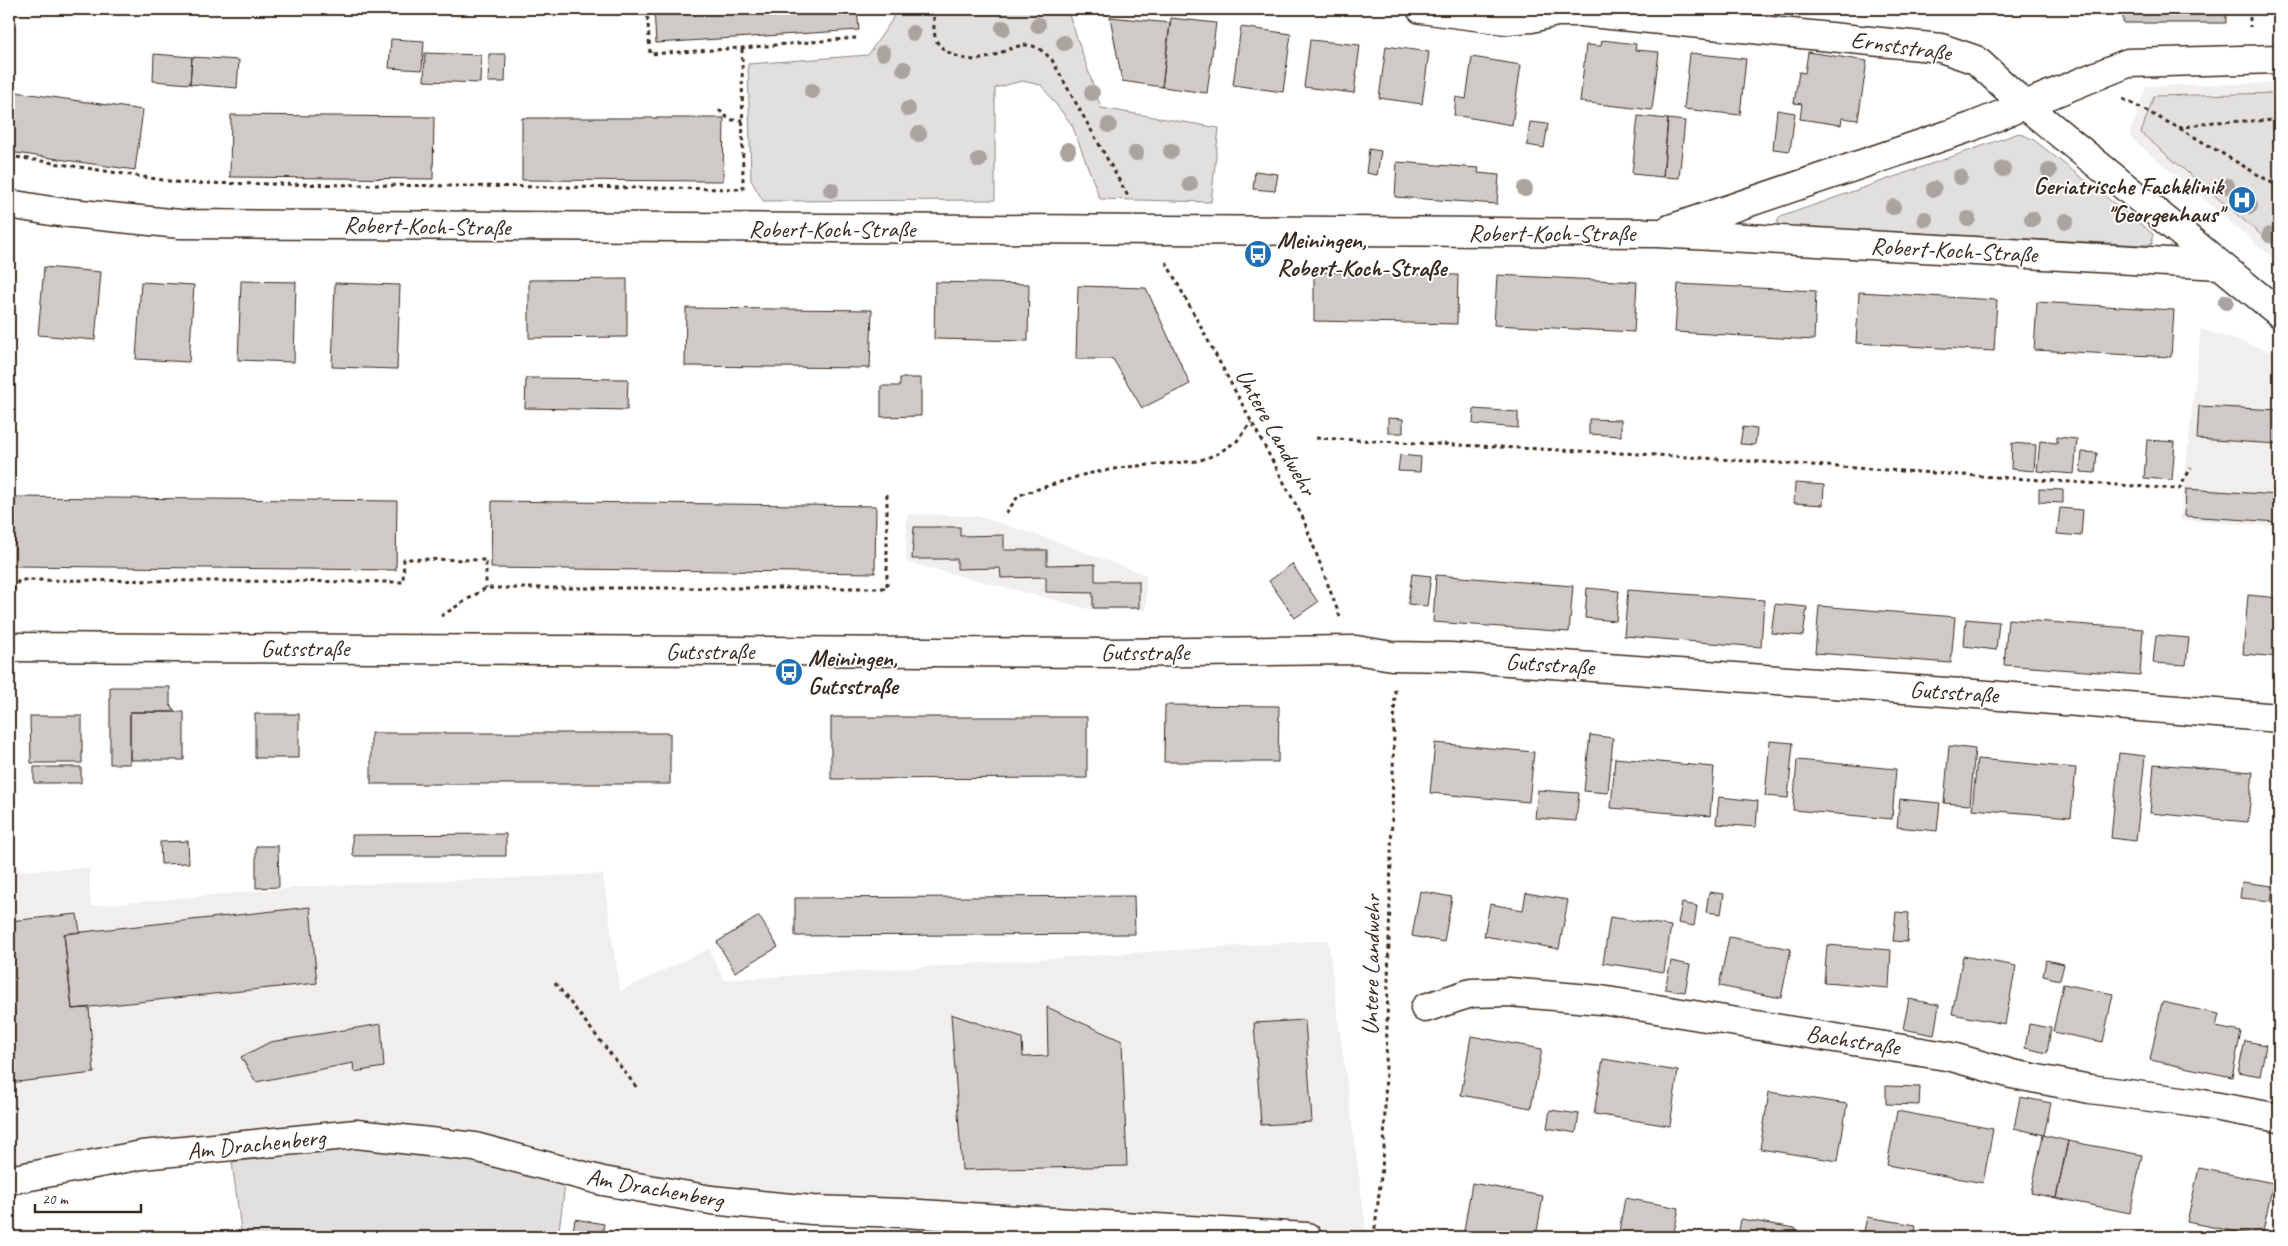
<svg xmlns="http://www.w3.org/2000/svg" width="2288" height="1246" viewBox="0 0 2288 1246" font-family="Caveat,sans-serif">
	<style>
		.built { fill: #f1efee }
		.green { fill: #e2e0de; stroke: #8e857e }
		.building { fill: #cfcac7; stroke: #3b2a1e }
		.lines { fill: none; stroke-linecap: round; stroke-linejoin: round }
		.minor-casing { stroke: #3b2a1e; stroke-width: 31 }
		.path { stroke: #3b2a1e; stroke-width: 3; stroke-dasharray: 4 4; stroke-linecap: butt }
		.minor { stroke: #fff; stroke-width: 28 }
		.tree { fill: #aaa39e }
		.labels { text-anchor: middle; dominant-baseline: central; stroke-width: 4; stroke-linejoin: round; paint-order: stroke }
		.street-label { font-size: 24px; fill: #3b2a1e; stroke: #fff }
		.poi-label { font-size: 24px; font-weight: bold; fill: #3b2a1e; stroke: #fff; text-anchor: start }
	</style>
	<rect width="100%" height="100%" fill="#fff"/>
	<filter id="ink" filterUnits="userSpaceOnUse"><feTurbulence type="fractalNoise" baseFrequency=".02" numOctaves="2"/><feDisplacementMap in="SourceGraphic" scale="10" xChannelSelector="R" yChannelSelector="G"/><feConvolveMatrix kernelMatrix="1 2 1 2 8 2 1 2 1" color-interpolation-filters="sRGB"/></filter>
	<g filter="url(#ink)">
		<path class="built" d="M 2279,83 L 2279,263 L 2129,136 L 2146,86 Z
			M 2201,329 L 2279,354 L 2279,526 L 2180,520 Z
			M 907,514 L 977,516 L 1047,538 L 1146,575 L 1146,610 L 1089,609 L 906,562 Z
			M 89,868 L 91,906 L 317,886 L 603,874 L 620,991 L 709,949 L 724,980 L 1328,940 L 1367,1237 L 1356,1237 L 1303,1226 L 812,1201 L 607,1172 L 476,1135 L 9,1168 L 9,871 Z"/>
		<path class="green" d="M 894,9 L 1067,9 L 1101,108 L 1219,128 L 1211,202 L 1100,199 L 1072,125 L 1041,85 L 1022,81 L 995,88 L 995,200 L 763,201 L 751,180 L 748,64 L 868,55 L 892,20 Z
			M 2279,93 L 2279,250 L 2141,133 L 2154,96 Z
			M 2019,133 L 2034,140 L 2153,234 L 2152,244 L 2146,245 L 1782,226 L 1777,222 L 1780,217 Z
			M 354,1147 L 472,1157 L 565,1185 L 558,1237 L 242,1237 L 232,1162 Z
			M 902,1221 L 1135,1237 L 899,1237 Z"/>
		<path class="building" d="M 654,9 L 857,9 L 859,30 L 656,43 Z
			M 2123,9 L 2226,9 L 2226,23 L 2123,23 Z
			M 1110,17 L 1170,23 L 1162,87 L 1122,81 Z
			M 1171,18 L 1216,23 L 1207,93 L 1162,87 Z
			M 1241,27 L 1291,34 L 1283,92 L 1233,85 Z
			M 391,39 L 424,41 L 422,70 L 389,68 Z
			M 1310,40 L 1360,45 L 1354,93 L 1304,87 Z
			M 1602,40 L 1636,44 L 1635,50 L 1659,52 L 1652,110 L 1580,102 L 1586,45 L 1601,46 Z
			M 1386,46 L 1429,52 L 1422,104 L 1379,98 Z
			M 1808,52 L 1867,61 L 1858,120 L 1842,118 L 1841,125 L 1800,119 L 1802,104 L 1794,103 L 1799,72 L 1805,73 Z
			M 425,53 L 481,55 L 480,83 L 424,81 Z
			M 1690,53 L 1746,59 L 1740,115 L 1684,109 Z
			M 154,54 L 192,57 L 190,84 L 153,81 Z
			M 489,54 L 506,54 L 505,82 L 488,82 Z
			M 192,57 L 239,60 L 237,88 L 190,84 Z
			M 1472,57 L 1521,65 L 1512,125 L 1454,115 L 1456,97 L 1466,99 Z
			M 9,91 L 143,110 L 135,170 L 9,152 Z
			M 1777,110 L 1795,113 L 1790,151 L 1773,149 Z
			M 231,115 L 434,117 L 433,179 L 230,177 Z
			M 1638,116 L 1668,119 L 1663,177 L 1632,174 Z
			M 522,118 L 724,118 L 723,181 L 522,180 Z
			M 1668,119 L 1685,121 L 1679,178 L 1663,177 Z
			M 1530,122 L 1548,124 L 1544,148 L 1527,145 Z
			M 1369,149 L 1381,151 L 1377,175 L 1366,173 Z
			M 1397,162 L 1479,168 L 1478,173 L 1499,175 L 1497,204 L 1395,197 Z
			M 1255,171 L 1278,174 L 1275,191 L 1253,189 Z
			M 44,267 L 101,272 L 95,340 L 38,335 Z
			M 1314,272 L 1458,275 L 1457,324 L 1314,321 Z
			M 1497,275 L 1637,282 L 1634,332 L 1494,325 Z
			M 627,279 L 627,337 L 529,338 L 529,280 Z
			M 241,281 L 296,282 L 294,362 L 238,360 Z
			M 141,282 L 194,285 L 189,362 L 136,359 Z
			M 935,282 L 1029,284 L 1028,341 L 934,339 Z
			M 335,283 L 400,285 L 397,369 L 332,367 Z
			M 1678,284 L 1816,291 L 1814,340 L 1675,332 Z
			M 1078,286 L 1146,288 L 1190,384 L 1142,408 L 1113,359 L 1076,359 Z
			M 1859,292 L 1997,300 L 1994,351 L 1856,343 Z
			M 2037,302 L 2174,310 L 2171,357 L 2034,350 Z
			M 686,308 L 872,310 L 870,368 L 685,366 Z
			M 526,378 L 628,379 L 627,410 L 525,408 Z
			M 900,378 L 921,378 L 921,416 L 881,417 L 881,386 L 900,386 Z
			M 2199,406 L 2279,410 L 2279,444 L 2197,439 Z
			M 1474,409 L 1518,412 L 1518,428 L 1473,424 Z
			M 1388,418 L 1403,419 L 1403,433 L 1388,433 Z
			M 1589,419 L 1621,420 L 1621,436 L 1589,434 Z
			M 1743,427 L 1757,429 L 1755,445 L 1740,444 Z
			M 2057,437 L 2077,439 L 2074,474 L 2037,471 L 2040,441 L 2057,443 Z
			M 2147,440 L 2175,442 L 2172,480 L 2144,478 Z
			M 2012,443 L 2036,445 L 2034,471 L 2011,469 Z
			M 2082,452 L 2097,453 L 2095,473 L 2080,472 Z
			M 1400,455 L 1421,457 L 1420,472 L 1398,471 Z
			M 1795,483 L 1824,485 L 1823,505 L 1794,503 Z
			M 2039,489 L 2063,490 L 2063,503 L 2039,502 Z
			M 2186,489 L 2279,495 L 2279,522 L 2185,516 Z
			M 15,497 L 397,501 L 396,570 L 14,566 Z
			M 492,501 L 876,506 L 875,573 L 491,568 Z
			M 2060,508 L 2083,510 L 2081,536 L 2057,534 Z
			M 914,527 L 960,527 L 960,536 L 1004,535 L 1004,550 L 1047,550 L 1047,565 L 1095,564 L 1095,581 L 1139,581 L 1139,608 L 1093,608 L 1093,593 L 1046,592 L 1046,577 L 1001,578 L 1000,568 L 957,569 L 957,559 L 912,559 Z
			M 1292,564 L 1318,602 L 1295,618 L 1269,581 Z
			M 1412,574 L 1431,576 L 1427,606 L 1408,604 Z
			M 1436,575 L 1573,586 L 1569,632 L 1433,622 Z
			M 1587,588 L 1619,591 L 1616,621 L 1585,618 Z
			M 1628,590 L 1764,600 L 1761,647 L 1624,636 Z
			M 2248,595 L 2279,598 L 2279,657 L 2243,654 Z
			M 1775,604 L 1807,607 L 1803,636 L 1771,633 Z
			M 1819,606 L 1955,617 L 1951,663 L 1815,653 Z
			M 1966,619 L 1999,622 L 1996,650 L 1964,646 Z
			M 2008,619 L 2143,629 L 2140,675 L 2004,665 Z
			M 2156,635 L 2189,638 L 2186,665 L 2153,663 Z
			M 110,687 L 170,687 L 170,705 L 176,712 L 130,712 L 130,764 L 110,764 Z
			M 1165,705 L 1279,706 L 1278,762 L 1164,762 Z
			M 130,712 L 184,712 L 184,760 L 130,760 Z
			M 255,714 L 299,714 L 299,758 L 255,758 Z
			M 30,716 L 82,716 L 82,763 L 31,763 Z
			M 831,717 L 1087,717 L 1087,778 L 831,779 Z
			M 371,733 L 670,733 L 670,784 L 371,784 Z
			M 1590,735 L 1613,738 L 1608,793 L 1584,791 Z
			M 1770,741 L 1793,743 L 1788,798 L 1765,796 Z
			M 1435,743 L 1534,752 L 1529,802 L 1430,793 Z
			M 1949,746 L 1975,749 L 1970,805 L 1944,803 Z
			M 2119,753 L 2145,756 L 2136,841 L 2111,838 Z
			M 1615,758 L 1714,767 L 1710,816 L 1611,808 Z
			M 1977,759 L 2076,768 L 2071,817 L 1972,809 Z
			M 1797,760 L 1896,769 L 1892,819 L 1793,810 Z
			M 2154,764 L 2253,772 L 2248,822 L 2150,813 Z
			M 34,767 L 81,767 L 81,783 L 34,783 Z
			M 1538,790 L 1579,793 L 1576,821 L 1535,818 Z
			M 1719,797 L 1758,801 L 1756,827 L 1716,824 Z
			M 1900,799 L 1940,803 L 1937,831 L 1897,827 Z
			M 506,834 L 506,856 L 353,856 L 352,835 Z
			M 188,841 L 189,863 L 161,864 L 160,842 Z
			M 256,846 L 278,846 L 279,887 L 256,888 Z
			M 2242,882 L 2273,886 L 2271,901 L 2240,898 Z
			M 1420,891 L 1452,897 L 1444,942 L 1412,936 Z
			M 1709,892 L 1724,894 L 1721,914 L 1706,912 Z
			M 1526,893 L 1568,900 L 1559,949 L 1484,936 L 1490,904 L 1523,910 Z
			M 1134,896 L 1135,934 L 795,936 L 795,898 Z
			M 1682,903 L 1697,906 L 1694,926 L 1678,923 Z
			M 310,907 L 317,983 L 72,1009 L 64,934 Z
			M 1896,912 L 1909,913 L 1907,942 L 1893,941 Z
			M 77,914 L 80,932 L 64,934 L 72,1009 L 89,1008 L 94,1073 L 9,1083 L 9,921 Z
			M 759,916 L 778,947 L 735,972 L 717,942 Z
			M 1610,917 L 1671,926 L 1664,972 L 1603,963 Z
			M 1729,937 L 1791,949 L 1781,998 L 1719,986 Z
			M 1827,945 L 1891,950 L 1889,988 L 1824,983 Z
			M 1963,956 L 2016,966 L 2005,1024 L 1952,1014 Z
			M 2046,960 L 2064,964 L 2060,980 L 2043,976 Z
			M 1671,961 L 1690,965 L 1685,992 L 1665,989 Z
			M 2063,984 L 2113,994 L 2103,1042 L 2053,1032 Z
			M 1909,999 L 1939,1005 L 1934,1035 L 1903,1029 Z
			M 2162,1002 L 2219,1014 L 2216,1027 L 2241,1032 L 2232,1077 L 2150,1060 Z
			M 1047,1007 L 1122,1041 L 1127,1166 L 962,1170 L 951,1014 L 1022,1038 L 1023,1057 L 1048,1056 Z
			M 1305,1020 L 1312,1122 L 1261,1125 L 1254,1023 Z
			M 381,1024 L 384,1067 L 354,1072 L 353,1063 L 256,1082 L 241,1057 L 270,1042 Z
			M 2029,1024 L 2051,1028 L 2047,1053 L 2025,1048 Z
			M 1471,1036 L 1542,1049 L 1531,1108 L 1461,1095 Z
			M 2245,1041 L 2266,1045 L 2260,1076 L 2238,1072 Z
			M 1603,1059 L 1678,1071 L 1670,1126 L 1594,1114 Z
			M 1886,1086 L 1920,1087 L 1919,1105 L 1886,1104 Z
			M 1769,1092 L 1847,1104 L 1838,1161 L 1760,1149 Z
			M 2020,1097 L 2051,1103 L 2044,1135 L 2014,1128 Z
			M 1550,1110 L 1579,1114 L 1576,1133 L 1547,1128 Z
			M 1897,1111 L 1993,1129 L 1983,1183 L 1887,1165 Z
			M 2043,1135 L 2068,1141 L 2056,1198 L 2031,1193 Z
			M 2068,1141 L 2142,1155 L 2130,1213 L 2056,1198 Z
			M 2199,1168 L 2273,1183 L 2262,1237 L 2187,1222 Z
			M 1472,1183 L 1543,1196 L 1536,1237 L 1463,1236 Z
			M 1625,1198 L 1679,1208 L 1673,1237 L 1618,1237 Z
			M 1867,1217 L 1916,1225 L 1914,1237 L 1897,1237 L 1864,1231 Z
			M 575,1219 L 604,1224 L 602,1237 L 572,1237 Z
			M 1741,1219 L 1795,1228 L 1793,1237 L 1738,1237 Z
			M 1864,1231 L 1897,1237 L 1864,1237 Z"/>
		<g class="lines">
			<g class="minor-casing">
				<path id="minor" d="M 1421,9 L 1506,20 L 1532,18 L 1557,12 L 1580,12 L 1941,48 L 1976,60 L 2025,105 L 2279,313
					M 9,204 L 51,211 L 180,224 L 1657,233 L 2220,265
					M 1670,229 L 1971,127 L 2128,63 L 2279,59
					M 9,647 L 1110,653 L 1356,650 L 1392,656 L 1451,657 L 1975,694 L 2279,718
					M 1425,1008 L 1471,993 L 1508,992 L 1601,1000 L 1952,1057 L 2012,1074 L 2090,1089 L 2197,1103 L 2279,1118
					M 9,1180 L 142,1155 L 356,1134 L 475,1147 L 603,1181 L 711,1200 L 812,1210 L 903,1213 L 1307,1237"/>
			</g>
			<path class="path" d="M 647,9 L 650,54 L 742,48 L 856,38
				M 934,9 C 934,18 933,32 936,40 C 943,54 967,62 981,59 C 996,57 1010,46 1026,45 C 1037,45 1045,53 1052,60 L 1129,198
				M 2250,9 L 2250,27
				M 2123,99 L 2179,128 L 2279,187
				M 719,110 L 730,120 L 743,120
				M 2179,128 L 2214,122 L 2279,120
				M 9,156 L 182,183 L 743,189 L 742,48
				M 1166,262 L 1303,518 L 1340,617
				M 1316,438 L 1641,454 L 2179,489 L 2191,468
				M 1006,513 L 1019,495 L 1086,474 L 1126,467 L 1198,461 L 1217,454 L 1237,441 L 1251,422
				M 9,598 L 19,580 L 403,582 L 404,559 L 486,560 L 486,588
				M 441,616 L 486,588 L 887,588 L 887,494
				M 555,983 L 638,1089
				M 1374,1237 L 1384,1150 L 1395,689"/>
			<use href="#minor" class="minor"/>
		</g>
		<g class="tree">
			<circle cx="1038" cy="25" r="8"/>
			<circle cx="1003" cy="28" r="8"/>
			<circle cx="913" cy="33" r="8"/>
			<circle cx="1064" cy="43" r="8"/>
			<circle cx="883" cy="53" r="8"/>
			<circle cx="904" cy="69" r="8"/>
			<circle cx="812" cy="91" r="8"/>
			<circle cx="1092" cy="93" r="8"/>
			<circle cx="908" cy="109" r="8"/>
			<circle cx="1109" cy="125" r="8"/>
			<circle cx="919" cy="134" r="8"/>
			<circle cx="1068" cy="150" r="8"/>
			<circle cx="1171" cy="151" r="8"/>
			<circle cx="1136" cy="153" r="8"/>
			<circle cx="979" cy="160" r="8"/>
			<circle cx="2003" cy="169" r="8"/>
			<circle cx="2049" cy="171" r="8"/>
			<circle cx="1960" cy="177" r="8"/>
			<circle cx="1190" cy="184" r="8"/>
			<circle cx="2227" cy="186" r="8"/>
			<circle cx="1525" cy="189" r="8"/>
			<circle cx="1934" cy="189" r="8"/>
			<circle cx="831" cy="190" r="8"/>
			<circle cx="2250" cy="206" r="8"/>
			<circle cx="1893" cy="207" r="8"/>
			<circle cx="1925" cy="219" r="8"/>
			<circle cx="1968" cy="219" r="8"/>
			<circle cx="2032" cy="219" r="8"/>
			<circle cx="2066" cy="221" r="8"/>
			<circle cx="2270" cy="235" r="8"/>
			<circle cx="2226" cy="302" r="8"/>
		</g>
	</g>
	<defs>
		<g id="hospital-disc" transform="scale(1.4375)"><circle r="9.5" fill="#1f6fb2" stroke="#fff"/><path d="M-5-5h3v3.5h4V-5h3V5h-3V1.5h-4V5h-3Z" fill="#fff"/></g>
		<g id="bus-disc" transform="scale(1.4375)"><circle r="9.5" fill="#1f6fb2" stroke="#fff"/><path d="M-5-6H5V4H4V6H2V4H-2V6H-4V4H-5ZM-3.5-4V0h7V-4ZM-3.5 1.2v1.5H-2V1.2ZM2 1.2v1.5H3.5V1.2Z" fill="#fff"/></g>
	</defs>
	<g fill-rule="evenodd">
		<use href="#hospital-disc" x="2242" y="200"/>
		<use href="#bus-disc" x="1258" y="254"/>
		<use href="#bus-disc" x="789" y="672"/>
	</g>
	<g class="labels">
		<g class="street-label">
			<text transform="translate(1901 46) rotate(8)">Ernststraße</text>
			<text transform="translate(427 226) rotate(1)">Robert-Koch-Straße</text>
			<text x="832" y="229">Robert-Koch-Straße</text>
			<text x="1552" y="233">Robert-Koch-Straße</text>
			<text transform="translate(1954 250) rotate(3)">Robert-Koch-Straße</text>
			<text transform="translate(1276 432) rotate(61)">Untere Landwehr</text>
			<text x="305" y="648">Gutsstraße</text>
			<text x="710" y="651">Gutsstraße</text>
			<text x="1145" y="652">Gutsstraße</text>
			<text transform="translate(1550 664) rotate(4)">Gutsstraße</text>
			<text transform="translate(1954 692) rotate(4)">Gutsstraße</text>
			<text transform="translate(1371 965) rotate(-89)">Untere Landwehr</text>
			<text transform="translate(1853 1040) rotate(9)">Bachstraße</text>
			<text transform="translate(256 1144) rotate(-6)">Am Drachenberg</text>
			<text transform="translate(655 1188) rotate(10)">Am Drachenberg</text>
		</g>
		<g class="poi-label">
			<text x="2223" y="186" text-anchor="end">Geriatrische Fachklinik<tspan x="2223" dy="28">"Georgenhaus"</tspan></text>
			<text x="1277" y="240">Meiningen,<tspan x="1277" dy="28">Robert-Koch-Straße</tspan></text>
			<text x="808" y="658">Meiningen,<tspan x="808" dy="28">Gutsstraße</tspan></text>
		</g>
	</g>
	<rect width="2288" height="1246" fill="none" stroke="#fff" stroke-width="30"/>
	<rect x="15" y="15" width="2258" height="1216" fill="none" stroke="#3b2a1e" stroke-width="2" filter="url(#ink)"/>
	<path d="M35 1204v8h106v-8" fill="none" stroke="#3b2a1e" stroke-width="2.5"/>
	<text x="42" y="1204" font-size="15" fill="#3b2a1e" stroke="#ffffff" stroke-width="4" paint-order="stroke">20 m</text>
</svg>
